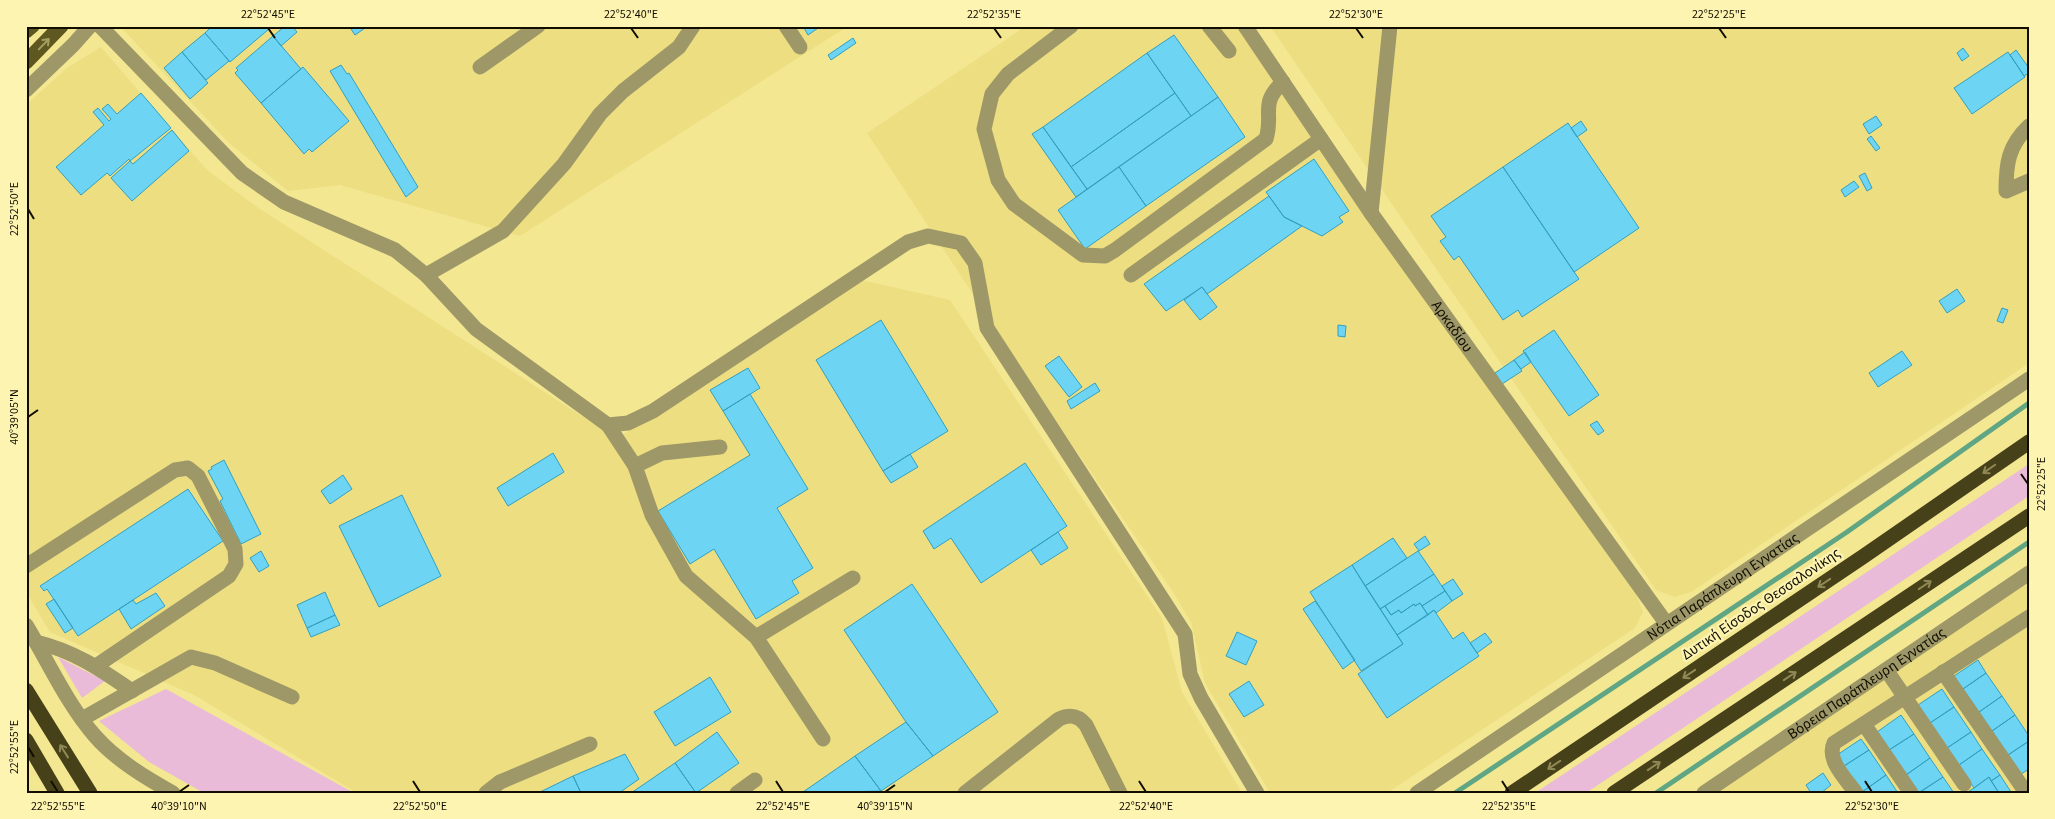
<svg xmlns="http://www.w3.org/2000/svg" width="2055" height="819" viewBox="0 0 2055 819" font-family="'Source Sans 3',sans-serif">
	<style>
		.built { fill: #ecde81 }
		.green { fill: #eabbd8 }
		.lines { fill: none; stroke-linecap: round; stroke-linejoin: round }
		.stream { stroke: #61a684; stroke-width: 5 }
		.building { fill: #6dd4f4; stroke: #33a0c0 }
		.minor { stroke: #9e9868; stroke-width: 15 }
		.major { stroke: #5f5720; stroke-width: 15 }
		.highway { stroke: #474119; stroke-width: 15 }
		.oneway { stroke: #a69e61 }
		.oneway2 { stroke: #908956 }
		.ticks { fill: none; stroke: #110d00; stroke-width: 2 }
		.labels { text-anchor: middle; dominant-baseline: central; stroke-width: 4.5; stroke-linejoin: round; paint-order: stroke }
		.street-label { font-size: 15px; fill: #110d00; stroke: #fdf4b1 }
		.neatline { fill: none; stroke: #110d00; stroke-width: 2 }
		.ticks-label { font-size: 12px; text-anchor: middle; fill: #110d00 }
	</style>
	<rect width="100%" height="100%" fill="#f3e792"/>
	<path class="built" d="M 120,26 L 848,26 L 520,236 L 340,185 L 288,191 L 229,143 Z
		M 1026,26 L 1241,26 L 1635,592 L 1643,612 L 1635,628 L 1387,793 L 1270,793 L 1205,683 L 1191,622 L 1173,592 L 1063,431 L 867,133 Z
		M 1270,26 L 2029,26 L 2029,363 L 1691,592 L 1675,597 L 1656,590 Z
		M 101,47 L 207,170 L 257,207 L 602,429 L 612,442 L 861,280 L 950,300 L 1162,618 L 1182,692 L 1242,793 L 357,793 L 194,695 L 50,632 L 26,592 L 26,105 L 67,68 Z
		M 2029,582 L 2029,793 L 1714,793 Z"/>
	<path class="green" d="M 2029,464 L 2029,496 L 1586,793 L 1535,793 Z
		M 58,657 L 105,681 L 82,698 Z
		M 166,689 L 354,793 L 204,793 L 149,762 L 99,721 Z"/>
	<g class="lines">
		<path class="stream" d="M 1455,793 L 1847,532 L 2029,403
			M 1656,793 L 2029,542"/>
	</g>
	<path class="building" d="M 212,26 L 266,26 L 269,29 L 230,62 L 205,33 Z
		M 285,26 L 292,26 L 297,32 L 281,46 L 273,36 Z
		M 349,26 L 368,26 L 355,35 Z
		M 803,26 L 821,26 L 808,35 Z
		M 205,33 L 229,61 L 206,80 L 182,52 Z
		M 1174,35 L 1218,97 L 1191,116 L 1147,53 Z
		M 273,36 L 301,69 L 261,103 L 235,73 L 238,70 L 236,68 Z
		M 853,38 L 856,43 L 831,60 L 828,55 Z
		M 1963,48 L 1969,56 L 1962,61 L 1957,53 Z
		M 2016,50 L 2029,68 L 2029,73 L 2024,76 L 2010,55 Z
		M 182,52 L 208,83 L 190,99 L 164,68 Z
		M 2008,52 L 2025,77 L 1972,114 L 1954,88 Z
		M 1147,53 L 1175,93 L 1071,167 L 1043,127 Z
		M 341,65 L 347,74 L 349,73 L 418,187 L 406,197 L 330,71 Z
		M 303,67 L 349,121 L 312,152 L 309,149 L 304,154 L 261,103 Z
		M 141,93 L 171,128 L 130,161 L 129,159 L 110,176 L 107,173 L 81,195 L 56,167 L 104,125 L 93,112 L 98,108 L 109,121 L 111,119 L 102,109 L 108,104 L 117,114 Z
		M 1175,93 L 1191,116 L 1087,189 L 1071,167 Z
		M 1218,97 L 1245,137 L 1146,206 L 1119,167 Z
		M 1876,116 L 1882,125 L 1869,134 L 1863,124 Z
		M 1581,121 L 1587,130 L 1577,137 L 1571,128 Z
		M 1568,123 L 1639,228 L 1574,272 L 1503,167 Z
		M 1043,127 L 1087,189 L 1076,197 L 1032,134 Z
		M 172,130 L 189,151 L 132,201 L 111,178 L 130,161 L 133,164 Z
		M 1871,136 L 1880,148 L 1876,151 L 1867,139 Z
		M 1314,159 L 1349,211 L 1339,217 L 1343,222 L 1322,236 L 1284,217 L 1266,192 Z
		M 1119,167 L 1146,206 L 1085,249 L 1058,210 Z
		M 1503,167 L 1579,279 L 1522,317 L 1518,310 L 1503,320 L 1459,256 L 1454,260 L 1440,241 L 1446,237 L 1431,216 Z
		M 1865,173 L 1872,188 L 1867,191 L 1859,176 Z
		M 1854,181 L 1859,187 L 1845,197 L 1841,190 Z
		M 1269,196 L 1284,217 L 1302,226 L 1207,294 L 1202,287 L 1166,311 L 1144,284 Z
		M 1202,287 L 1217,307 L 1200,320 L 1184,300 Z
		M 1957,289 L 1965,301 L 1947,313 L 1939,301 Z
		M 2002,308 L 2008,310 L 2003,323 L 1997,321 Z
		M 881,320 L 948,431 L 883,471 L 816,360 Z
		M 1338,325 L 1346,326 L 1345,337 L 1338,336 Z
		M 1554,330 L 1599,395 L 1569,416 L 1523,351 Z
		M 1902,351 L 1912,365 L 1878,387 L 1869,373 Z
		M 1525,352 L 1531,362 L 1521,369 L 1514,360 Z
		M 1059,356 L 1082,387 L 1069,397 L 1045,366 Z
		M 1514,360 L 1522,371 L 1502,384 L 1495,373 Z
		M 748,368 L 760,388 L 723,411 L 710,390 Z
		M 1095,383 L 1100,391 L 1071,409 L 1067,401 Z
		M 750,394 L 808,489 L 777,508 L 813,568 L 792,581 L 799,593 L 756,619 L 714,549 L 690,564 L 658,511 L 750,455 L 723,411 Z
		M 1597,421 L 1604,431 L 1598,435 L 1590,425 Z
		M 553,453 L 564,472 L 508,506 L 497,488 Z
		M 910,454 L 918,467 L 891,483 L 883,471 Z
		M 224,460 L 261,534 L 241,544 L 220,501 L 223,499 L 208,471 L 212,469 L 211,467 Z
		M 1025,463 L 1067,526 L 981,583 L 951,538 L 934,549 L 923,531 Z
		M 343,475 L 352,489 L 330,504 L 321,491 Z
		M 188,489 L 223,541 L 78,636 L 47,589 L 44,591 L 40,586 Z
		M 402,495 L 441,576 L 379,607 L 339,526 Z
		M 1058,532 L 1068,548 L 1041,565 L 1031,550 Z
		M 1425,536 L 1430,544 L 1419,551 L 1414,544 Z
		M 1393,538 L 1407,558 L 1365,586 L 1352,565 Z
		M 261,551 L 269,566 L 259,572 L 250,558 Z
		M 1418,551 L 1434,574 L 1380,609 L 1365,586 Z
		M 1352,565 L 1403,644 L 1361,671 L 1310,592 Z
		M 1434,574 L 1445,591 L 1422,606 L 1420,603 L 1415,606 L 1414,604 L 1401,613 L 1399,610 L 1391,615 L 1385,606 Z
		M 1453,579 L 1463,594 L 1452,601 L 1442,586 Z
		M 912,584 L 998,712 L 933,756 L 906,722 L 844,630 Z
		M 1445,591 L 1452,601 L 1436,613 L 1434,610 L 1428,615 L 1422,606 Z
		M 325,592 L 335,615 L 307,628 L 297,605 Z
		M 156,593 L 165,606 L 131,629 L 119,609 L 133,600 L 136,604 Z
		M 54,599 L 73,628 L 65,633 L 46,604 Z
		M 1315,601 L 1355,660 L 1343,669 L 1303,609 Z
		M 1420,603 L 1428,615 L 1397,635 L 1380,609 L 1385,606 L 1391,615 L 1399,610 L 1401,613 L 1414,604 L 1415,606 Z
		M 1434,610 L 1453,639 L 1463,632 L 1479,656 L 1387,718 L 1358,674 L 1403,644 L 1397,635 Z
		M 335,615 L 340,625 L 311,637 L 307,628 Z
		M 1237,632 L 1257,641 L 1246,665 L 1226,656 Z
		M 1485,633 L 1492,642 L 1477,653 L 1470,643 Z
		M 1978,660 L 1986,673 L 1963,689 L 1954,676 Z
		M 1986,673 L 2002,696 L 1979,712 L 1963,689 Z
		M 710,677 L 731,712 L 675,746 L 654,712 Z
		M 1249,681 L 1264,705 L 1244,717 L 1229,694 Z
		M 1942,689 L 1954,707 L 1930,723 L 1918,705 Z
		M 2002,696 L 2015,715 L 1992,731 L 1979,712 Z
		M 1954,707 L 1971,732 L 1947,748 L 1930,723 Z
		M 1901,715 L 1914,734 L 1889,750 L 1877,732 Z
		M 2015,715 L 2029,736 L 2029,741 L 2008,755 L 1992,731 Z
		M 906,722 L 933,756 L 881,791 L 855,756 Z
		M 717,732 L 739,763 L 696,793 L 675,763 Z
		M 1971,732 L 1982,749 L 1959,765 L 1947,748 Z
		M 1914,734 L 1930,758 L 1906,775 L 1889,750 Z
		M 1861,739 L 1869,750 L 1844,766 L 1837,755 Z
		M 2029,741 L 2029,769 L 2021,774 L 2008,755 Z
		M 1982,749 L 2000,775 L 1991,781 L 1989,777 L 1974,788 L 1959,765 Z
		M 1869,750 L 1886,775 L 1862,792 L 1844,766 Z
		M 625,754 L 639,779 L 619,793 L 581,793 L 573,776 Z
		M 855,756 L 881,791 L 803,793 L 803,792 Z
		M 1930,758 L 1943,777 L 1918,793 L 1906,775 Z
		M 675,763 L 696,793 L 631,793 Z
		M 1823,773 L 1831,785 L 1821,793 L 1811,793 L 1806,785 Z
		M 1886,775 L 1898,793 L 1863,793 L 1862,792 Z
		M 2000,775 L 2011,792 L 2010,793 L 1999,793 L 1991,781 Z
		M 573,776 L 581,793 L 538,793 Z
		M 1943,777 L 1954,793 L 1919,793 Z
		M 1989,777 L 1999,793 L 1966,793 L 1974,788 Z"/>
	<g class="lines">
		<g class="minor">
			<path d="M 100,26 L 242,173 L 284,202 L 395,250 L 426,275 L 476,329 L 608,425 L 628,423 L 653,411 L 908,242 L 928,236 L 961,243 L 975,263 L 987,328 L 1185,634 L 1190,674 L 1201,698 L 1257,793"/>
			<path d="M 786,26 L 800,47"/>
			<path d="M 1071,26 L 1008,74 L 992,94 L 984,129 L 998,180 L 1014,204 L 1083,255 L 1105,256 L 1115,250 L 1266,139 C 1274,113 1259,104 1283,82"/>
			<path d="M 1209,26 L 1229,51"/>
			<path id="s1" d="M 1245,26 L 1371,213 L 1666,623"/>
			<path d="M 480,67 L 538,26"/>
			<path d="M 26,90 L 73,45 L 90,26"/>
			<path d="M 2029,126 C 2008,146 2006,164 2006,191 L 2029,181"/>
			<path d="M 1371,213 L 1390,26"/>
			<path d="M 426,275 L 503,231 L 564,164 L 600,114 L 623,91 L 679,47 L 693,26"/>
			<path d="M 1131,275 L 1321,139"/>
			<path d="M 608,425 L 635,466 L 652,515 L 686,576 L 756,637 L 823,739"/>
			<path d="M 635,466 L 662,453 L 720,447"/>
			<path d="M 26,566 L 175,470 L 188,468 L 198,476 L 235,549 L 236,564 L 229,576 L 96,666"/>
			<path d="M 26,625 C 48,661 67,704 95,736 C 116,760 146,778 173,793"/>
			<path d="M 756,637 L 853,578"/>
			<path d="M 36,642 C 74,651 100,669 132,691"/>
			<path d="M 1887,671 L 1964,784"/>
			<path d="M 1943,672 L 2025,791"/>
			<path d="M 82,719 L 191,657 L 215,663 L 292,697"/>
			<path d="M 1864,724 L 1911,793"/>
			<path d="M 486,793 L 500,782 L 590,744"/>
			<path d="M 737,793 L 755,780"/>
			<path d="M 965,793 L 1059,719 C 1070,714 1078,715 1086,725 L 1120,793"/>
			<path id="s2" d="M 1417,793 L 2029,379"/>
			<path id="s3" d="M 1704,793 L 2029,573"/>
			<path d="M 1856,793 C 1846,779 1826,760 1834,743 L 2029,617"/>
		</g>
		<path class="major" d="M 26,31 L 32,26
			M 26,62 L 61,26"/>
		<path class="highway" d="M 26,690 L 90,793
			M 26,740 L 57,793
			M 1512,793 L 1864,556 L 2029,442
			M 1614,793 L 2029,516"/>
	</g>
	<defs><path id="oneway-shaft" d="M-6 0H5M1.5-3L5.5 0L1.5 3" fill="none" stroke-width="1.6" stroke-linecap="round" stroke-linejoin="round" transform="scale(1.25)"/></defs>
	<use class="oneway" href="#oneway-shaft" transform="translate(44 44) rotate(-46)"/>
	<g class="oneway2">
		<use href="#oneway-shaft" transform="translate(1989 469) rotate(145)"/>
		<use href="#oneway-shaft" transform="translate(1824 583) rotate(146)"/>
		<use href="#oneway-shaft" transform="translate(1925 585) rotate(-34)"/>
		<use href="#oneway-shaft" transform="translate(1689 674) rotate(146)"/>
		<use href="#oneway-shaft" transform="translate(1790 676) rotate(-34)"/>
		<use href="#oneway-shaft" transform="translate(64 751) rotate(-122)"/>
		<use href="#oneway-shaft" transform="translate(1554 765) rotate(146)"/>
		<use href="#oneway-shaft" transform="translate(1654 766) rotate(-34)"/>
	</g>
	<path class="ticks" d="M 268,28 L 275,38M 631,28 L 638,38M 994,28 L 1001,38M 1356,28 L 1363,38M 1719,28 L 1726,38M 28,209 L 34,219M 28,417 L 38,410M 2021,474 L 2028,484M 28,747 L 34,757M 51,781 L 58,792M 413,781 L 420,792M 776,781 L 783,792M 1139,781 L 1146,792M 1502,781 L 1509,792M 1865,781 L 1872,792M 179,792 L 189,785M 885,792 L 895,785"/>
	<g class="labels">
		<g class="street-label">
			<text stroke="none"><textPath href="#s1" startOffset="365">Αρκαδίου</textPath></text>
			<text stroke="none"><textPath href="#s2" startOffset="369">Νότια Παράπλευρη Εγνατίας</textPath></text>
			<text transform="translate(1761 604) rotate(-34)">Δυτική Είσοδος Θεσσαλονίκης</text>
			<text stroke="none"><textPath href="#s3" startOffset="196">Βόρεια Παράπλευρη Εγνατίας</textPath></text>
		</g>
	</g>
	<rect width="2055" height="819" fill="none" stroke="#fdf4b1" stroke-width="55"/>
	<rect x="28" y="28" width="2000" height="764" class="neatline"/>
	<g class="ticks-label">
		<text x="268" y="18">22°52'45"E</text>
		<text x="631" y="18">22°52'40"E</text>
		<text x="994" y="18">22°52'35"E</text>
		<text x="1356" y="18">22°52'30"E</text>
		<text x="1719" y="18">22°52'25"E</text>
		<text transform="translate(14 209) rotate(-90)" y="4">22°52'50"E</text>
		<text transform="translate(14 417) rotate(-90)" y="4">40°39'05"N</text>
		<text transform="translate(2041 484) rotate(-90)" y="4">22°52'25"E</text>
		<text transform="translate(14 747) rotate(-90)" y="4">22°52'55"E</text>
		<text x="58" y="810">22°52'55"E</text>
		<text x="179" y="810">40°39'10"N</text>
		<text x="420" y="810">22°52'50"E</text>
		<text x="783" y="810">22°52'45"E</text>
		<text x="885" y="810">40°39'15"N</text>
		<text x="1146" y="810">22°52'40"E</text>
		<text x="1509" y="810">22°52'35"E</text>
		<text x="1872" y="810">22°52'30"E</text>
	</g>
</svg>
